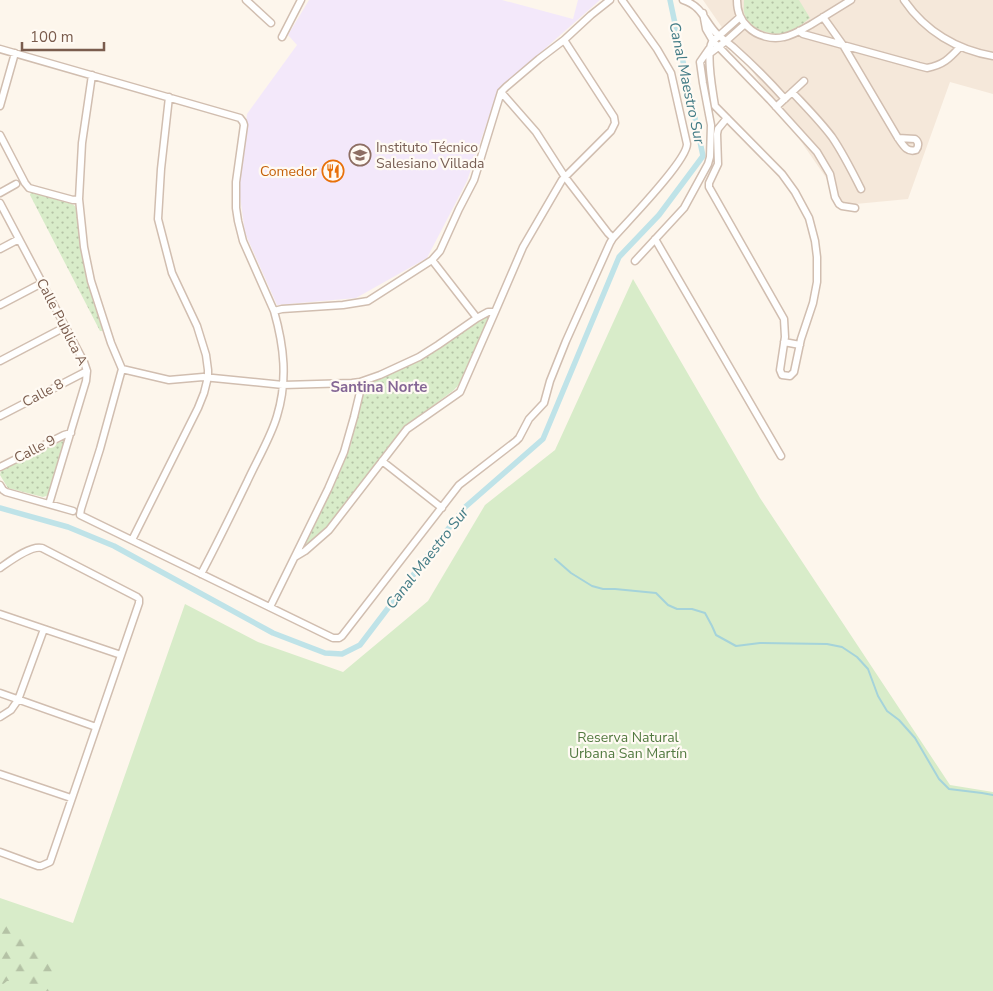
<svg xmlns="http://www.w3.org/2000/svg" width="993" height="991" viewBox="0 0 993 991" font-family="'Nunito Sans',sans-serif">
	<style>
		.residential { fill: #f5e8da }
		.education { fill: #f3e8fa }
		.grass { fill: #d8ecc9 }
		.forest { fill: url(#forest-firs) }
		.park { fill: url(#park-dots) }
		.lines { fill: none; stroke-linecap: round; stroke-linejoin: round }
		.stream { stroke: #a5d3da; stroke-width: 2 }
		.canal { stroke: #bfe3e8; stroke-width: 5.5 }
		.minor-casing { stroke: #d1beb0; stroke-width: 9 }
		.minor { stroke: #fff; stroke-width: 6 }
		.labels { text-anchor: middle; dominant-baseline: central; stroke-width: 4.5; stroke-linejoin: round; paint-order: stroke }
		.education-label { font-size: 14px; fill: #785e54; stroke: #fffaf3; text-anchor: start }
		.food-label { font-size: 14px; fill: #c56008; stroke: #fffaf3; text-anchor: end }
		.street-label { font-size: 14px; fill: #7a5c4d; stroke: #fffaf3 }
		.park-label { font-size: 14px; fill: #537a41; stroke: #fffaf3 }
		.water-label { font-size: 15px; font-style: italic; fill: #437c86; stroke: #fffaf3 }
		.neighbourhood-label { font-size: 15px; font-weight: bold; fill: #846695; stroke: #fffaf3 }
	</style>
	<defs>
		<pattern id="forest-firs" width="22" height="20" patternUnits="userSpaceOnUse" patternTransform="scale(1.25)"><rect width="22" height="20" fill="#d8ecc9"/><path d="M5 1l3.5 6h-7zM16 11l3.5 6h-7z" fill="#b4c2a5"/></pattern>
		<pattern id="park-dots" width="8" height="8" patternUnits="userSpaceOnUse" patternTransform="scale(1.25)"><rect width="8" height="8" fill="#d8ecc9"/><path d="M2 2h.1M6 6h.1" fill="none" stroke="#b4c2a5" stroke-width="1.8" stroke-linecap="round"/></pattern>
	</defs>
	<rect width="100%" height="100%" fill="#fdf6ec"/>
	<path class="residential" d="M 703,0 L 993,0 L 993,94 L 950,82 L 908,199 L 845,205 Z"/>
	<path class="education" d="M 309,0 L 502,0 L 573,19 L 578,0 L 600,0 L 498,90 L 467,181 L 427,258 L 356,298 L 277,305 L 245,233 L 239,189 L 247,114 L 297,45 L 288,35 Z"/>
	<path class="grass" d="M 633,279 L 760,498 L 950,785 L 993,792 L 993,991 L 0,991 L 0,898 L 73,923 L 185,604 L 258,642 L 343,672 L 428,601 L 485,505 L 555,450 Z"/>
	<path class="forest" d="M 0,922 C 11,925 27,932 34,941 C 39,946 41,952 46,957 C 50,961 57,965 57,972 C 58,978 54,986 51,991 L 27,991 L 16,981 L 7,981 L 0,987 Z"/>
	<path class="park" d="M 744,0 L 799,0 L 810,18 C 801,25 790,34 778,34 C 768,35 748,26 745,16 C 743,11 744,5 744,0 Z
		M 31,192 L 72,204 L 75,206 L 77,210 C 81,254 89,290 104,331 L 100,331 L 30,195 Z
		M 485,317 L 489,318 L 462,381 L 454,390 L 404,427 L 368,475 L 327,527 L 308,546 L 306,543 L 339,474 L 351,444 L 363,385 L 366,383 C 410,368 447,342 485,317 Z
		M 62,441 L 64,442 L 49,495 L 43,497 L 8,488 L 6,485 L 0,475 L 1,470 Z"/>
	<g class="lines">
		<path class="stream" d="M 555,559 L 571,573 L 592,586 L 603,589 L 615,589 L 656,593 L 668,605 L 677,609 L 692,609 L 705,613 L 712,626 L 716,635 L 736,646 L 760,643 L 827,644 L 842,647 L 857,657 L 868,669 L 878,696 L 887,711 L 899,720 L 915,738 L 939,779 L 949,789 L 982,793 L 993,795"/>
		<path class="canal" d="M 0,508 L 68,527 L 114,546 L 273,633 L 325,653 L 342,654 L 360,645 L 464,508 L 543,439 L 619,257 L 659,215 L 703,156 L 670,0"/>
		<g class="minor-casing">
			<path id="minor" d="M 246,0 L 271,23
				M 683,0 C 704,7 704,22 718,35 C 723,39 728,43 733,47 C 751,63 769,81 785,99
				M 737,0 C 737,11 740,20 748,27 C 757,36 772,40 784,37 C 794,35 803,29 812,24 C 825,16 838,8 851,0
				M 904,0 C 925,31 957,50 993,56
				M 703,13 L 706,29 L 713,41 L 770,100 L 817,152 L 830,174 L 835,197 L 839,204 L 842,206 L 855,208
				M 823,17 L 843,45 L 898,138 C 903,145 907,153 916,150 C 919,146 919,142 915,139 L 898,138
				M 799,31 L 803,34 L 919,66 L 927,68 C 943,65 949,59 960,47
				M 282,37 L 301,0
				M 0,49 L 240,118 L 243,122 L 244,125 L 236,182 L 236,208 L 238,221 L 243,241 L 274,311 L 282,309 L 343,305 L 368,301 L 432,260 L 440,251 L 459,209 L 474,180 L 497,105 L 501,92 L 506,87 L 539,59 L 564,40 L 591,15 L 610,0
				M 709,54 L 726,41 L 745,24
				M 501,92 L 536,132 L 565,177 L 608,233 L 613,238
				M 792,92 C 806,107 820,121 832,137 C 843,153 852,171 861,189
				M 0,106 L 15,53
				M 776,107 L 804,81
				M 727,118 L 718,129 L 717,134 L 718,164 L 709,183 L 709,187 L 784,319 L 785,337 L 780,370 L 782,375 L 790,376 L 794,372 L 801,339 L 813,303 L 817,282 L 817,257 L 815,241 L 809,218 L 795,192 L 782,174 L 715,106 L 714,100 C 712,87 706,53 712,42 L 740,17
				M 0,135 L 25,183 L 29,188 L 73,200 L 79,199 L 84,247 L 91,281 L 111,343 L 122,369 L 100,449 L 81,509 L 80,515 L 333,638 L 339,638 L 342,636 L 459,485 L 516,441 L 519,438 L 529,419 L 544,403 L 550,381 L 566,341 L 610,243 L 613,238 C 627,222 687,161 687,144 L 671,73 L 657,49 L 622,0
				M 0,193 L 16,184
				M 79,199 L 82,143 L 92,75
				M 0,203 L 84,362 L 87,371 L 86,381 L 49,504
				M 655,239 L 781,456
				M 0,249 L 19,239
				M 432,260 L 477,318 L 488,312 L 495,312 L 523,247 L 562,180 L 611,131 L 615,123 L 614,117 L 564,40
				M 635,261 L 684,208 L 708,164 L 710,157 L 711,125 L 703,83 L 700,62 L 709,49
				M 0,305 L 42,283
				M 784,342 L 800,345
				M 0,361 L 65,327
				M 122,369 L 169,380 L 203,377 L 283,385 L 352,383 L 360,382 L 380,375 L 419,357 L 438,345 L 477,318
				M 0,416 L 87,371
				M 382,461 L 442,508
				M 0,467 L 64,435 L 71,433
				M 0,485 L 3,490 L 6,492 L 73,511
				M 132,540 L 198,408 L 204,393 L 208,377 L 208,370 L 206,355 L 197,326 L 172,273 L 158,219 L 161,169 L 169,97
				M 295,557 L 305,551 L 329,530 L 407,429 L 460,392 L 495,312
				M 0,568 C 10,561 31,545 42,548 L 137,597 L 139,599 L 139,603 L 50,862 L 41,866 L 38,866 L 0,852
				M 201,574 C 217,544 232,513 247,482 C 256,462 271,437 277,416 C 288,380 284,346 274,311
				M 270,607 L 328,489 L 344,452 L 354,417 L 360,392 L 360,382
				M 0,614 L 121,655
				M 0,693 L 96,727
				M 0,717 L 11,710 L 18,700 L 44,629
				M 0,774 L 71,798"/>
		</g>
		<use href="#minor" class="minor"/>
	</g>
	<defs>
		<g id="school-ring" transform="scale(1.125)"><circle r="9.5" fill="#fffaf3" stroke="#8d6e63" stroke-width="1.5"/><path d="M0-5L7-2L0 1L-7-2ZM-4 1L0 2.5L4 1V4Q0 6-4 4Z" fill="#8d6e63"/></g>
		<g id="restaurant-ring" transform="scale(1.125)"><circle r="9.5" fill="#fffaf3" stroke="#e8710a" stroke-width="1.5"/><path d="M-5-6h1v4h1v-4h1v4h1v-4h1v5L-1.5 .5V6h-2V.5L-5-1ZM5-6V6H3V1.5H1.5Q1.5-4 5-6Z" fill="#e8710a"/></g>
	</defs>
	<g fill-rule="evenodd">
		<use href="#school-ring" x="360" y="155"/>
		<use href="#restaurant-ring" x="333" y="171"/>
	</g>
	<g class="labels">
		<g class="education-label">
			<text x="376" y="147">Instituto Técnico<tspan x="376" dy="16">Salesiano Villada</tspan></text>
		</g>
		<g class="food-label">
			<text x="317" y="171">Comedor</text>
		</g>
		<g class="street-label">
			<text transform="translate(62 322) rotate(63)">Calle Publica A</text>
			<text transform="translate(43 393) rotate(-28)">Calle 8</text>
			<text transform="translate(35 449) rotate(-27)">Calle 9</text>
		</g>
		<g class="park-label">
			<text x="628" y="737">Reserva Natural<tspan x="628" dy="16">Urbana San Martín</tspan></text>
		</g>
		<g class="water-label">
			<text transform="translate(687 83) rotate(78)">Canal Maestro Sur</text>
			<text transform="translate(427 558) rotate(-52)">Canal Maestro Sur</text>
		</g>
		<g class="neighbourhood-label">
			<text x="379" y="387">Santina Norte</text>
		</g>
	</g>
	<path d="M22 42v8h82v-8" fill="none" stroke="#7a5c4d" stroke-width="2.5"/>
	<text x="30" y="42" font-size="15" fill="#7a5c4d" stroke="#fffaf3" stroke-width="4" paint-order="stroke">100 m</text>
</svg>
